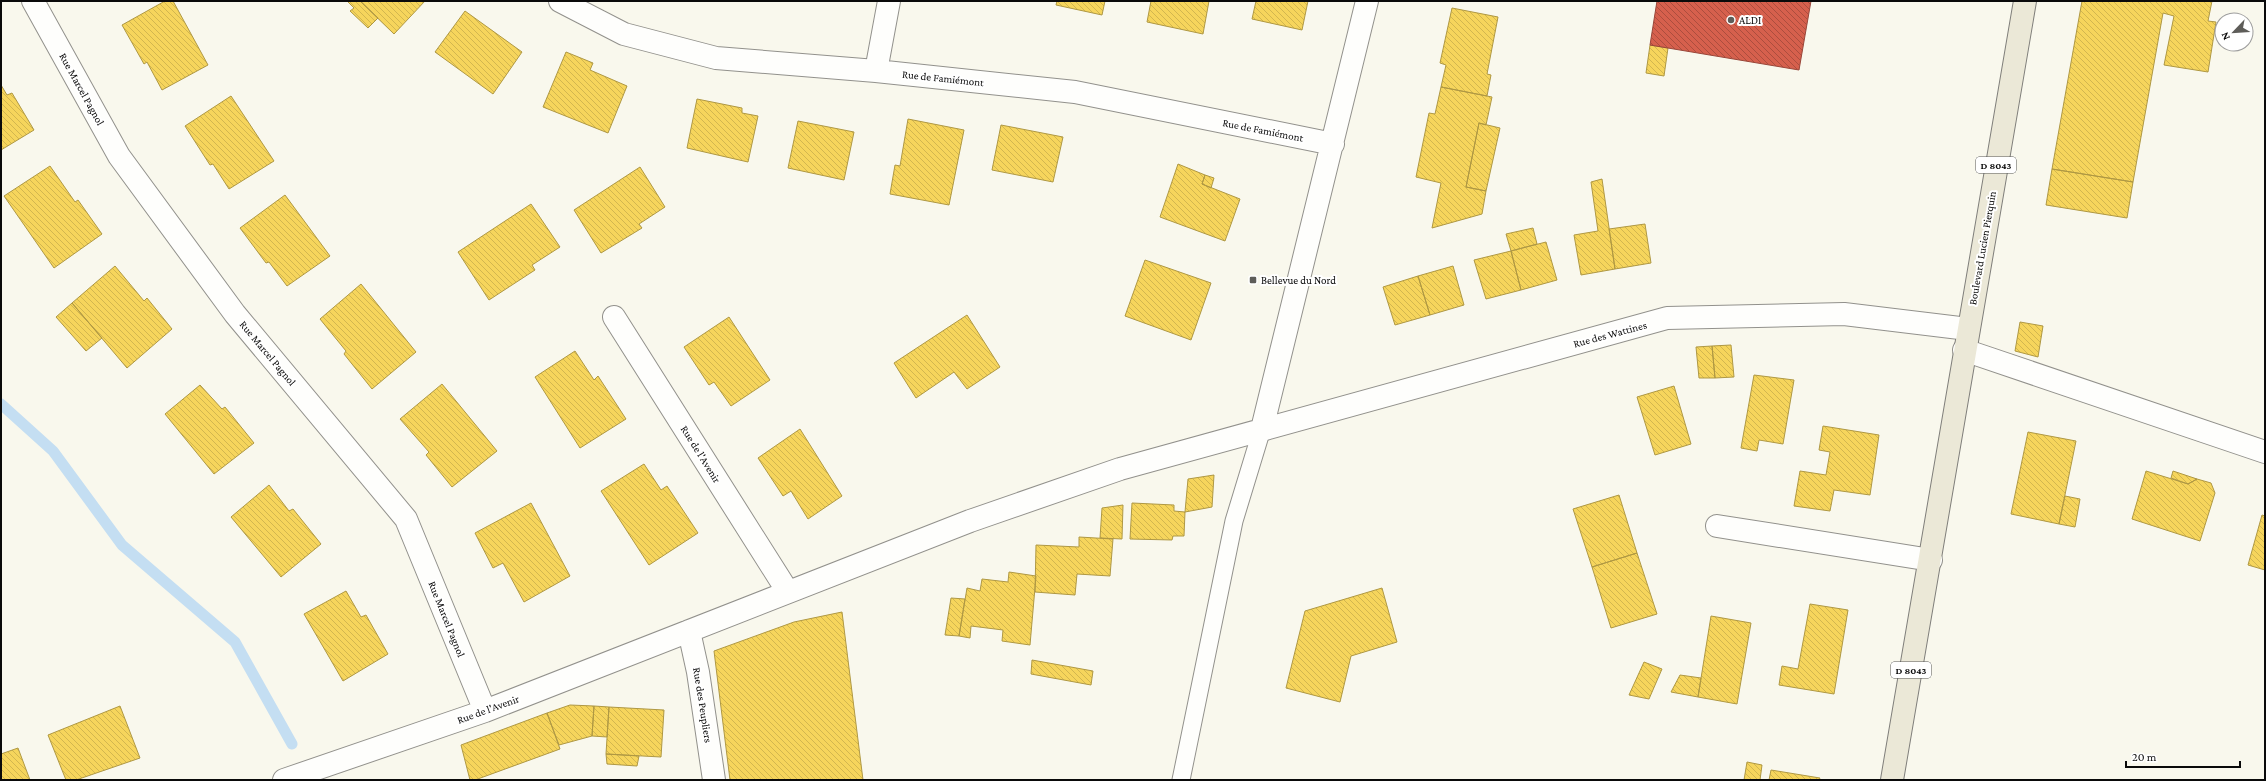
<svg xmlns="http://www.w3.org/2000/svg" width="2266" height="781" viewBox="0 0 2266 781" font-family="'Crimson Pro',serif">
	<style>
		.homes { fill: url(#homes-back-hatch); stroke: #af9843 }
		.shops { fill: url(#shops-back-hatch); stroke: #994639 }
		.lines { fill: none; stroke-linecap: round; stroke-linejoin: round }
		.stream { stroke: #c4def2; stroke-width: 11 }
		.lane-casing { stroke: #92918c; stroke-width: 19 }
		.street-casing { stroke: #92918c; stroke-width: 24 }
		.primary-casing { stroke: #7f7e7a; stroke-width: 24 }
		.lane { stroke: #fefefc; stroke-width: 17 }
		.street { stroke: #fefefc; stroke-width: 22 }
		.primary { stroke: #ebe8d7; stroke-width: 22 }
		.poi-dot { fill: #5e5d59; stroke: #fff; stroke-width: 1.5 }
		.labels { text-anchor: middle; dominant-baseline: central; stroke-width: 4; stroke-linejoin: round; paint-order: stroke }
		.shield { fill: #fff; stroke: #545454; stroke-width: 1 }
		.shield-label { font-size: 10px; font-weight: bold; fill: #0a0a0a }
		.poi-label { font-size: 11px; fill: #0a0a0a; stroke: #fff; text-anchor: start }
		.street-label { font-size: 11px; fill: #0a0a0a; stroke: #fff }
	</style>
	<defs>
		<pattern id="homes-back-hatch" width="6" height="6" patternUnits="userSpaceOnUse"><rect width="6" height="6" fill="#f6d55c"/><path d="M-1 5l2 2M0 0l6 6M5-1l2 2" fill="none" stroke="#d2b64f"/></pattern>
		<pattern id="shops-back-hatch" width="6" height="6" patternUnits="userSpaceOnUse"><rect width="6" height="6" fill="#d6604d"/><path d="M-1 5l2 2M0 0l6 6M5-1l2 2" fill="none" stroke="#ac4d3e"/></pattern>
	</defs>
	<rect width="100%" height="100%" fill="#f9f8ed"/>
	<path class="homes" d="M 165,1 L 173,1 L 208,65 L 162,90 L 147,62 L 144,64 L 122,25 Z
		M 347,1 L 360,1 L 378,18 L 368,28 L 350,11 L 354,8 Z
		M 360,1 L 425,1 L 394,34 Z
		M 1057,1 L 1105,1 L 1102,15 L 1056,5 Z
		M 1151,1 L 1209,1 L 1203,34 L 1147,22 Z
		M 1256,1 L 1308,1 L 1302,30 L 1252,19 Z
		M 2082,1 L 2212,1 L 2208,21 L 2216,22 L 2208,72 L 2164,65 L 2174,16 L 2163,13 L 2133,182 L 2052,169 Z
		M 1452,8 L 1498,17 L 1487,74 L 1491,75 L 1487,96 L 1441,87 L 1446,65 L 1440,63 Z
		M 465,11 L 522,52 L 493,94 L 435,52 Z
		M 1650,45 L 1668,48 L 1664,76 L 1646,73 Z
		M 566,52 L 593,63 L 590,70 L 627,86 L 608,133 L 543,107 Z
		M 1,85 L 7,95 L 12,93 L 34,130 L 1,150 Z
		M 1441,87 L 1492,97 L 1486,125 L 1479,123 L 1466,187 L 1486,191 L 1482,214 L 1432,228 L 1441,183 L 1416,177 L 1429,113 L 1435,114 Z
		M 231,96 L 274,161 L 229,189 L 213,164 L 210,165 L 185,126 Z
		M 697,99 L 742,108 L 742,113 L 758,116 L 748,162 L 687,148 Z
		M 908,119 L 964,130 L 949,205 L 890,194 L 895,165 L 900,166 Z
		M 798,121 L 854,132 L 844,180 L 788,168 Z
		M 1479,123 L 1500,128 L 1486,191 L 1466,187 Z
		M 1001,125 L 1063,137 L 1053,182 L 992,170 Z
		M 1178,164 L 1205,175 L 1202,184 L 1240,199 L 1225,241 L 1160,217 Z
		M 50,166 L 75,202 L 78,200 L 102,234 L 54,268 L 4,196 Z
		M 640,167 L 665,207 L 639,224 L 642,228 L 601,253 L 574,210 Z
		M 2052,169 L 2133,182 L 2127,218 L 2046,205 Z
		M 1205,175 L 1214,178 L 1211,188 L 1202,184 Z
		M 1602,179 L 1615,269 L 1581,275 L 1574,235 L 1598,231 L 1591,182 Z
		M 285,195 L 330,256 L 287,286 L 269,262 L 266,263 L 240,228 Z
		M 531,204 L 560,247 L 532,265 L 535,270 L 489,300 L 458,252 Z
		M 1645,224 L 1651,263 L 1615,269 L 1609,229 Z
		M 1533,228 L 1537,244 L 1511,251 L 1506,234 Z
		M 1546,242 L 1557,280 L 1521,290 L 1511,251 Z
		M 1511,251 L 1521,290 L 1486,299 L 1474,260 Z
		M 1145,260 L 1211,283 L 1191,340 L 1125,316 Z
		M 115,266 L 144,301 L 147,298 L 172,329 L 127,368 L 72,303 Z
		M 1453,266 L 1464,305 L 1430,315 L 1418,276 Z
		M 1418,276 L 1430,315 L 1395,325 L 1383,287 Z
		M 361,284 L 416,352 L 372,389 L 344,354 L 346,351 L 320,319 Z
		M 72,303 L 102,338 L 86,351 L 56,317 Z
		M 967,315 L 1000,367 L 967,389 L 954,372 L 916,398 L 894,363 Z
		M 729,317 L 770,380 L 731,406 L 714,382 L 709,385 L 684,347 Z
		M 2020,322 L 2043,326 L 2038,357 L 2015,351 Z
		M 1731,345 L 1734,377 L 1715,378 L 1712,346 Z
		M 1712,346 L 1715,378 L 1699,378 L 1696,347 Z
		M 575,351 L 594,380 L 598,376 L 626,419 L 580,448 L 535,377 Z
		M 1754,375 L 1794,380 L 1783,444 L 1759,440 L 1757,451 L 1741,448 Z
		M 442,384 L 497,451 L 452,487 L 426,455 L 429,452 L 400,419 Z
		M 200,385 L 222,409 L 225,407 L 254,443 L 214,474 L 165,414 Z
		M 1674,386 L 1691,444 L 1655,455 L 1637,397 Z
		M 1823,426 L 1879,435 L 1870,495 L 1834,490 L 1830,511 L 1794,506 L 1800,471 L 1826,475 L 1830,452 L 1819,450 Z
		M 800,429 L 842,496 L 808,519 L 791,491 L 783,496 L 758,458 Z
		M 2028,432 L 2076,441 L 2059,524 L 2011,514 Z
		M 644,464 L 661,490 L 667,486 L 698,533 L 649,565 L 601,491 Z
		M 2146,471 L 2188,484 L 2197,479 L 2211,483 L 2215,493 L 2200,541 L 2132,519 Z
		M 2173,471 L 2197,479 L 2188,484 L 2171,478 Z
		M 1214,475 L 1212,507 L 1185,512 L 1188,479 Z
		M 269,485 L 289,511 L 293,509 L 321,544 L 281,577 L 231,517 Z
		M 1619,495 L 1637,553 L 1592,567 L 1573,509 Z
		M 2065,496 L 2080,499 L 2075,527 L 2059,524 Z
		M 531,503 L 570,576 L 524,602 L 503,563 L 493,568 L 475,533 Z
		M 1132,503 L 1174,505 L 1174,511 L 1185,512 L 1184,536 L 1173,536 L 1172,540 L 1130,539 Z
		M 1123,505 L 1122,539 L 1100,538 L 1102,508 Z
		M 2262,515 L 2265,516 L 2265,570 L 2248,565 Z
		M 1079,537 L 1113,539 L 1110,576 L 1077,574 L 1075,595 L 1035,592 L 1036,545 L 1079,547 Z
		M 1637,553 L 1657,614 L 1611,628 L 1592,567 Z
		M 1009,572 L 1036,576 L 1030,645 L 1002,641 L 1003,630 L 971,626 L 970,638 L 959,636 L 967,588 L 980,591 L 982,579 L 1008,582 Z
		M 1382,588 L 1397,642 L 1351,656 L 1340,702 L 1286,688 L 1305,611 Z
		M 346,591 L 361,617 L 366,615 L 388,654 L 343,681 L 304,614 Z
		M 951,598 L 965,599 L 959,636 L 945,635 Z
		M 1810,604 L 1848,610 L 1834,694 L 1779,685 L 1782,666 L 1798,669 Z
		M 842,612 L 863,780 L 730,780 L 714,651 L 794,622 Z
		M 1711,616 L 1751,623 L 1737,704 L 1698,697 Z
		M 1032,660 L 1093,671 L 1091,685 L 1031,674 Z
		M 1644,662 L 1662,669 L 1649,699 L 1629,695 Z
		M 1680,675 L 1701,678 L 1698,697 L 1671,692 Z
		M 570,705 L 594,706 L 592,736 L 559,745 L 547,713 Z
		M 120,706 L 140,758 L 76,780 L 66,780 L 48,735 Z
		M 594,706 L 609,707 L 607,737 L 592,736 Z
		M 609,707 L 664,710 L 661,757 L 606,754 Z
		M 547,713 L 560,749 L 475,780 L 470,780 L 461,745 Z
		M 18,748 L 30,780 L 1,780 L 1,754 Z
		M 606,754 L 639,756 L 637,766 L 607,764 Z
		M 1747,762 L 1762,765 L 1760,780 L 1744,780 Z
		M 1771,770 L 1820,778 L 1819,780 L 1769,780 Z"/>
	<path class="shops" d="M 1657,1 L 1811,1 L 1799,70 L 1650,45 Z"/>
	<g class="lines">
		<path class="stream" d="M 1,404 L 53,451 L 122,545 L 235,642 L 292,744"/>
		<g class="lane-casing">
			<path id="lane" d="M 1181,780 L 1234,521 L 1262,429"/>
		</g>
		<g class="street-casing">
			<path id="street" d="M 33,1 L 119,156 L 235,314 L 406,519 L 485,711
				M 560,1 L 624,34 L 716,58 L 876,71 L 1075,92 L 1333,144
				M 876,71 L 889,1
				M 614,317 L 788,592
				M 1964,350 L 2265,452
				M 1262,429 L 1367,1
				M 1717,526 L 1931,560
				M 689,631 L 698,672 L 714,780
				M 284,780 L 485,711 L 970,521 L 1120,469 L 1667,318 L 1844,314 L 1968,329"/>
		</g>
		<g class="primary-casing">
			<path id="primary" d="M 1892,780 L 2025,1"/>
		</g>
		<use href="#lane" class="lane"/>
		<use href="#street" class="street"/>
		<use href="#primary" class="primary"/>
	</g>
	<g class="poi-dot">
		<circle cx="1731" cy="20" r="4"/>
		<rect x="1249" y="276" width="8" height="8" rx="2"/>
	</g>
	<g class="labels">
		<g class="shield">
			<rect x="1976" y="157" width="40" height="16" rx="3"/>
			<rect x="1891" y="662" width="40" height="16" rx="3"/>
		</g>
		<g class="shield-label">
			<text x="1996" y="165">D 8043</text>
			<text x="1911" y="670">D 8043</text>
		</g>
		<g class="poi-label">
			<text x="1739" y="20">ALDI</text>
			<text x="1261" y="280">Bellevue du Nord</text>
		</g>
		<g class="street-label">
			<text transform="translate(943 78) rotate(6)">Rue de Famiémont</text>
			<text transform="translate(82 89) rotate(61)">Rue Marcel Pagnol</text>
			<text transform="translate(1263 130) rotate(11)">Rue de Famiémont</text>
			<text transform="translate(1982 248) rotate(-80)">Boulevard Lucien Pierquin</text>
			<text transform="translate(1610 334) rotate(-15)">Rue des Wattines</text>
			<text transform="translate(268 353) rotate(50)">Rue Marcel Pagnol</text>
			<text transform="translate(701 454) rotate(58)">Rue de l'Avenir</text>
			<text transform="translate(447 619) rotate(68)">Rue Marcel Pagnol</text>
			<text transform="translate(703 705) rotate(81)">Rue des Peupliers</text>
			<text transform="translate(488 709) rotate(-20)">Rue de l'Avenir</text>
		</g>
	</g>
	<rect width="2266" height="781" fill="none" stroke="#0a0a0a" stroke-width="4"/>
	<g transform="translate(2234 32) rotate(245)"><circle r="19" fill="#ffffff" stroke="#9d9d9d"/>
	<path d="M0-3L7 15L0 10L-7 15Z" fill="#5e5d59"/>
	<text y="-6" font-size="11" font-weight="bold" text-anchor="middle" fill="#0a0a0a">N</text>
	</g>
	<path d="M2126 761v6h114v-6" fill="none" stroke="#0a0a0a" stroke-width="2"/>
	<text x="2132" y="761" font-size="12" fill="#0a0a0a" stroke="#ffffff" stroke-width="3" paint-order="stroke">20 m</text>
</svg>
